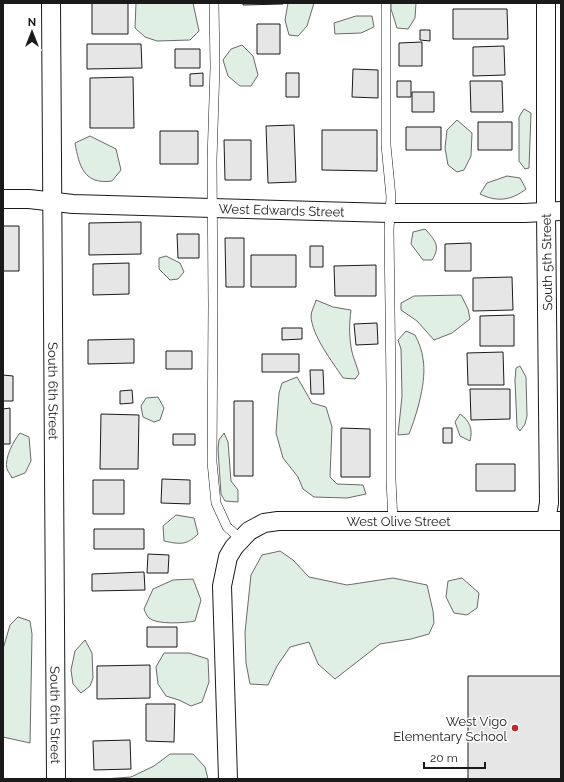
<svg xmlns="http://www.w3.org/2000/svg" width="564" height="782" viewBox="0 0 564 782" font-family="Raleway,sans-serif">
	<style>
		.green { fill: #e0efe3; stroke: #6a6a6a }
		.building { fill: #e6e6e6; stroke: #1a1a1a }
		.lines { fill: none; stroke-linecap: round; stroke-linejoin: round }
		.service-casing { stroke: #1a1a1a; stroke-width: 10 }
		.minor-casing { stroke: #1a1a1a; stroke-width: 20 }
		.service { stroke: #fff; stroke-width: 9 }
		.minor { stroke: #fff; stroke-width: 18 }
		.poi-dot { fill: #c62828; stroke: #fff; stroke-width: 1.5 }
		.labels { text-anchor: middle; dominant-baseline: central; stroke-width: 3; stroke-linejoin: round; paint-order: stroke }
		.street-label { font-size: 13px; fill: #1a1a1a; stroke: #fff }
		.poi-label { font-size: 13px; fill: #1a1a1a; stroke: #fff; text-anchor: end }
	</style>
	<rect width="100%" height="100%" fill="#fff"/>
	<path class="green" d="M 136,3 L 193,3 L 199,31 L 190,40 L 157,41 L 145,37 L 135,28 Z
		M 288,3 L 314,3 L 307,26 L 298,36 L 289,35 L 285,20 Z
		M 391,3 L 416,3 L 415,18 L 408,29 L 397,28 L 391,9 Z
		M 356,16 L 372,16 L 374,27 L 361,33 L 335,34 L 334,23 Z
		M 242,45 L 253,56 L 258,75 L 251,86 L 240,86 L 228,76 L 223,60 L 231,49 Z
		M 524,109 L 531,113 L 529,168 L 525,169 L 519,161 L 519,117 Z
		M 457,120 L 472,133 L 471,156 L 464,170 L 457,172 L 448,165 L 445,148 L 447,130 Z
		M 90,136 L 116,149 L 121,170 L 112,181 C 84,185 79,166 75,143 Z
		M 507,176 L 520,178 L 526,189 C 511,201 496,202 480,194 L 487,183 Z
		M 425,229 C 435,240 441,246 432,260 L 423,260 L 411,244 L 413,232 Z
		M 166,256 L 180,263 L 184,272 L 178,279 L 170,280 L 159,269 L 159,258 Z
		M 461,295 L 468,309 L 470,319 L 452,333 L 434,340 L 417,321 L 401,310 L 401,303 L 414,296 Z
		M 316,300 L 333,307 L 351,310 C 349,325 349,338 352,352 C 354,360 357,366 359,374 L 355,379 L 343,378 C 332,361 312,336 311,316 C 311,311 315,305 316,300 Z
		M 406,331 L 415,335 C 419,343 422,350 423,359 C 427,380 417,414 409,434 L 398,435 L 402,396 L 401,349 L 398,340 Z
		M 520,366 L 526,377 L 527,416 L 525,424 L 520,431 L 517,427 L 515,380 L 516,368 Z
		M 297,377 L 312,403 L 326,407 L 332,427 L 330,477 L 337,484 L 363,485 L 366,494 L 347,498 L 314,497 L 303,489 L 298,477 L 283,458 L 276,433 L 279,393 L 282,383 Z
		M 158,397 L 164,408 L 160,420 L 154,422 L 143,417 L 141,406 L 146,398 Z
		M 460,414 C 470,421 473,429 470,441 L 460,436 L 455,422 Z
		M 20,433 L 29,437 L 31,461 L 25,473 L 12,478 C 11,475 8,472 7,469 C 4,458 14,440 20,433 Z
		M 224,433 L 228,442 L 231,481 L 238,490 L 238,502 L 225,501 L 221,494 L 218,449 L 219,440 Z
		M 176,515 L 194,518 L 198,534 C 186,546 179,544 164,541 L 163,526 Z
		M 280,551 L 293,560 L 309,577 L 347,585 L 393,578 L 427,585 L 433,611 L 434,623 L 429,634 L 411,639 L 380,644 L 335,679 L 318,664 L 309,642 L 290,647 L 277,666 L 268,685 L 250,684 L 246,663 L 245,632 L 251,575 L 262,555 Z
		M 462,578 L 479,593 L 477,608 L 467,615 L 454,613 L 446,597 L 448,581 Z
		M 193,579 L 201,600 L 195,621 C 185,623 157,625 149,618 C 147,616 145,612 144,609 L 153,589 L 173,580 Z
		M 18,617 L 30,621 L 32,634 L 30,743 L 3,737 L 3,649 L 10,625 Z
		M 85,640 L 92,653 L 93,678 L 90,686 L 81,693 L 73,684 L 71,670 L 75,651 Z
		M 164,653 L 189,653 L 208,659 L 209,682 L 202,702 L 191,706 L 179,700 L 166,696 L 158,684 L 156,667 Z
		M 170,754 L 193,754 L 205,767 L 208,779 L 104,779 L 131,777 L 154,766 Z"/>
	<path class="building" d="M 92,3 L 128,3 L 128,34 L 92,34 Z
		M 243,3 L 283,3 L 283,4 L 243,5 Z
		M 453,9 L 507,9 L 508,39 L 453,39 Z
		M 257,24 L 280,24 L 280,54 L 257,54 Z
		M 420,30 L 430,30 L 430,41 L 420,40 Z
		M 422,42 L 422,66 L 399,66 L 399,43 Z
		M 87,44 L 141,44 L 142,68 L 87,69 Z
		M 504,46 L 505,75 L 473,76 L 473,47 Z
		M 175,49 L 200,49 L 200,68 L 175,68 Z
		M 353,69 L 378,70 L 378,98 L 352,97 Z
		M 203,73 L 203,86 L 190,86 L 190,74 Z
		M 286,73 L 299,73 L 299,97 L 286,97 Z
		M 133,77 L 134,128 L 90,128 L 90,78 Z
		M 397,81 L 411,81 L 411,97 L 397,97 Z
		M 470,81 L 502,81 L 503,112 L 471,112 Z
		M 412,92 L 434,92 L 434,112 L 412,112 Z
		M 478,122 L 512,122 L 512,150 L 478,150 Z
		M 294,125 L 296,182 L 268,183 L 266,126 Z
		M 406,127 L 441,127 L 441,150 L 406,150 Z
		M 322,130 L 377,130 L 377,171 L 322,170 Z
		M 160,131 L 198,131 L 198,164 L 160,164 Z
		M 224,140 L 251,140 L 251,180 L 225,180 Z
		M 141,222 L 141,254 L 89,255 L 89,223 Z
		M 3,226 L 19,226 L 19,271 L 3,271 Z
		M 177,234 L 199,234 L 199,258 L 178,258 Z
		M 225,238 L 244,238 L 244,287 L 226,287 Z
		M 471,243 L 471,271 L 445,271 L 445,244 Z
		M 310,246 L 323,246 L 323,267 L 310,267 Z
		M 251,255 L 296,255 L 296,287 L 251,287 Z
		M 129,263 L 129,294 L 93,295 L 93,264 Z
		M 376,265 L 376,296 L 335,296 L 334,266 Z
		M 512,277 L 513,310 L 473,311 L 473,278 Z
		M 514,315 L 514,346 L 480,346 L 480,316 Z
		M 377,323 L 378,344 L 356,345 L 354,324 Z
		M 282,328 L 302,328 L 302,339 L 282,340 Z
		M 134,339 L 134,363 L 88,364 L 88,340 Z
		M 166,351 L 192,351 L 192,369 L 166,369 Z
		M 503,352 L 504,385 L 468,385 L 467,353 Z
		M 262,354 L 299,354 L 299,372 L 262,372 Z
		M 310,370 L 323,370 L 324,394 L 311,394 Z
		M 3,375 L 13,376 L 13,401 L 3,401 Z
		M 470,389 L 510,389 L 510,419 L 471,420 Z
		M 132,390 L 133,403 L 120,404 L 120,391 Z
		M 234,401 L 253,401 L 253,476 L 234,476 Z
		M 10,408 L 10,444 L 3,444 L 3,409 Z
		M 101,414 L 139,415 L 138,469 L 100,469 Z
		M 341,428 L 370,429 L 370,477 L 341,477 Z
		M 443,428 L 452,428 L 452,443 L 443,443 Z
		M 173,434 L 195,434 L 195,445 L 173,445 Z
		M 476,464 L 515,464 L 515,491 L 476,491 Z
		M 162,479 L 190,480 L 190,504 L 161,503 Z
		M 93,480 L 124,480 L 124,514 L 93,514 Z
		M 94,529 L 144,529 L 144,549 L 94,549 Z
		M 148,554 L 169,555 L 168,573 L 147,573 Z
		M 144,572 L 145,590 L 92,591 L 92,574 Z
		M 147,627 L 177,627 L 177,647 L 147,647 Z
		M 150,665 L 150,698 L 97,699 L 97,666 Z
		M 468,676 L 561,676 L 561,779 L 468,779 Z
		M 146,704 L 175,704 L 174,742 L 146,741 Z
		M 130,740 L 131,769 L 94,770 L 93,741 Z"/>
	<g class="lines">
		<g class="service-casing">
			<path id="service" d="M 214,3 L 215,67 L 212,160 L 213,306 L 212,462 L 216,503 L 227,527 L 241,539
				M 386,3 L 386,145 L 391,197 L 389,230 L 391,386 L 391,480 L 393,521"/>
		</g>
		<g class="minor-casing">
			<g id="minor">
				<path id="s1" d="M 51,3 L 56,779"/>
				<path id="s2" d="M 3,199 L 29,199 L 73,204 L 390,213 L 525,213 L 561,211"/>
				<path d="M 546,521 L 549,503 L 546,212 L 546,3"/>
				<path id="s3" d="M 228,779 L 222,586 L 228,557 L 234,547 L 249,531 L 264,523 L 278,521 L 561,521"/>
			</g>
		</g>
		<use href="#service" class="service"/>
		<use href="#minor" class="minor"/>
	</g>
	<circle class="poi-dot" cx="515" cy="728" r="4"/>
	<g class="labels">
		<g class="street-label">
			<text stroke="none"><textPath href="#s2" startOffset="279">West Edwards Street</textPath></text>
			<text transform="translate(547 262) rotate(-91)">South 5th Street</text>
			<text stroke="none"><textPath href="#s1" startOffset="388">South 6th Street</textPath></text>
			<text stroke="none"><textPath href="#s3" startOffset="408">West Olive Street</textPath></text>
			<text stroke="none"><textPath href="#s1" startOffset="712">South 6th Street</textPath></text>
		</g>
		<g class="poi-label">
			<text x="507" y="721">West Vigo<tspan x="507" dy="15">Elementary School</tspan></text>
		</g>
	</g>
	<rect width="564" height="782" fill="none" stroke="#1a1a1a" stroke-width="8"/>
	<g transform="translate(32 32)" stroke="#ffffff" stroke-width="3" paint-order="stroke">
	<path d="M0-3L7 15L0 10L-7 15Z" fill="#1a1a1a"/>
	<text y="-6" font-size="11" font-weight="bold" text-anchor="middle" fill="#1a1a1a">N</text>
	</g>
	<path d="M424 762v6h61v-6" fill="none" stroke="#1a1a1a" stroke-width="2"/>
	<text x="430" y="762" font-size="12" fill="#1a1a1a" stroke="#ffffff" stroke-width="3" paint-order="stroke">20 m</text>
</svg>
